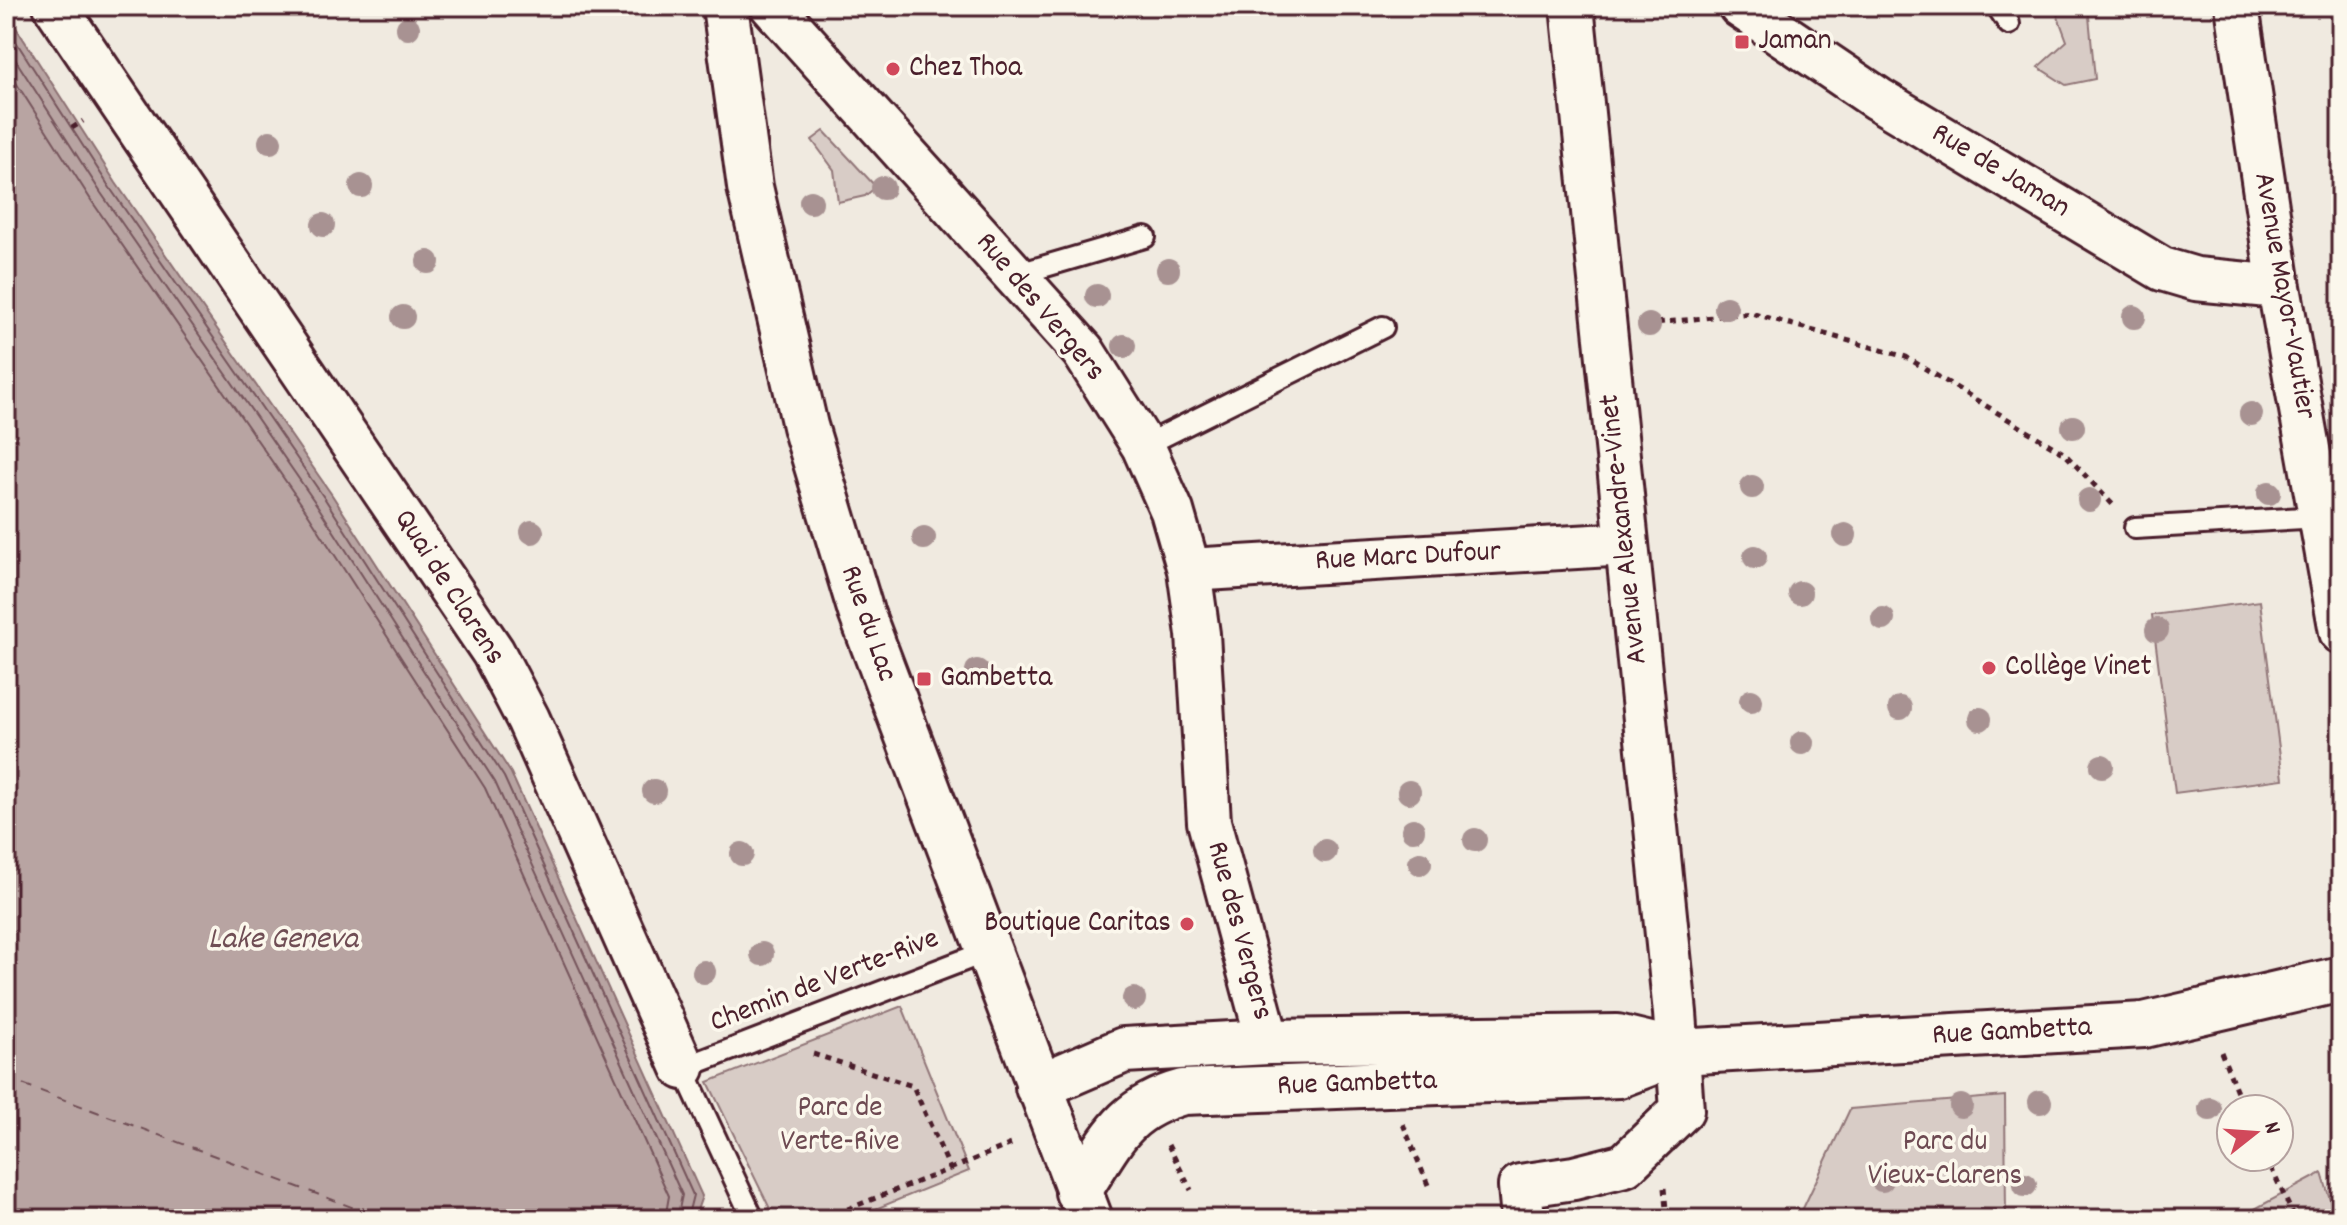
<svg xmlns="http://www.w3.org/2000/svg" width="2347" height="1225" viewBox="0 0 2347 1225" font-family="Dekko,sans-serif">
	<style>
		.green { fill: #d8ccc6; stroke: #917678; stroke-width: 2 }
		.water { fill: #b8a4a2; stroke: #8c6f72; stroke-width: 2 }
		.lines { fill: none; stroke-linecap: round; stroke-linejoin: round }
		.shore { stroke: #76545b; stroke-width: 2 }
		.ferry { stroke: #704e55; stroke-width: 2; stroke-dasharray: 10 8; stroke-linecap: butt }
		.lane-casing { stroke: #4a1f2b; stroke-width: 26 }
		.street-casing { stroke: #4a1f2b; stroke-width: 48 }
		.secondary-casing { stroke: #4a1f2b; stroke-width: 50 }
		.primary-casing { stroke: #4a1f2b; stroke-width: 50 }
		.path { stroke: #4a1f2b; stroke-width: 5; stroke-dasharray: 6 6; stroke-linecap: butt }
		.lane { stroke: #fbf7ec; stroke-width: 20 }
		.street { stroke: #fbf7ec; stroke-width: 42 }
		.secondary { stroke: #fbf7ec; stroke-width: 44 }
		.primary { stroke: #fbf7ec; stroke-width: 44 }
		.tree { fill: #a89292 }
		.poi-dot { fill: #d1495b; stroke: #fbf7ec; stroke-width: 3 }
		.labels { text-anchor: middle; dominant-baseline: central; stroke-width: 7; stroke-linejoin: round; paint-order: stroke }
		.poi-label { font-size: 30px; fill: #4a1f2b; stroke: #fbf7ec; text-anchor: start }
		.street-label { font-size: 30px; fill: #4a1f2b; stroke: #fbf7ec }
		.park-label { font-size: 30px; fill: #6e4a52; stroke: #fbf7ec }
		.water-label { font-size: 32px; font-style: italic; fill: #704e55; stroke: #fbf7ec }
	</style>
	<rect width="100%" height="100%" fill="#f0eae0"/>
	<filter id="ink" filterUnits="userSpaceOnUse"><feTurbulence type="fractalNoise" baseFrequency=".0125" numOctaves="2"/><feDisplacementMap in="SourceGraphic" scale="16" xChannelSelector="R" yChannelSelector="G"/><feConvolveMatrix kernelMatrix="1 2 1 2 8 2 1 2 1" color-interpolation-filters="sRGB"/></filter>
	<g filter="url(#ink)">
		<path class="green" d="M 2054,6 L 2088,6 L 2095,79 L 2066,85 L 2038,67 L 2067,41 Z
			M 824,131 L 876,187 L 865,196 L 838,202 L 834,170 L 812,140 Z
			M 2260,601 L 2283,779 L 2175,793 L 2152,615 Z
			M 902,1006 L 969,1171 L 851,1219 L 775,1219 L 708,1082 Z
			M 2005,1096 L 2006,1219 L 1798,1219 L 1850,1109 Z
			M 2322,1173 L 2336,1219 L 2236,1219 Z"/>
		<path class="water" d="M 6,12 L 116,183 L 332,495 L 511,773 L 702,1196 L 694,1219 L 6,1219 Z"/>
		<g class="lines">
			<path class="shore" d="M 6,26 L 110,188 L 325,499 L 504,777 L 693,1195 L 687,1219
				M 6,45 L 101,193 L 317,505 L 495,782 L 682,1195 L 677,1219
				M 6,67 L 91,200 L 307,512 L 485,788 L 669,1196 L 665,1219"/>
			<path class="ferry" d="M 6,1078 L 384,1219"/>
			<g class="lane-casing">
				<path id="lane" d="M 1997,6 L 2009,24
					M 1015,275 L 1145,237
					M 1143,446 L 1383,327
					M 2135,528 L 2321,517
					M 753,1219 L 683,1068 L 988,951"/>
			</g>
			<g class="street-casing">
				<path id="street" d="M 55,6 L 493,652 L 528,719 L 683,1068
					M 772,6 L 1083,351 L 1143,446 L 1172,511 L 1189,570 L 1198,634 L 1209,822 L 1268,1042
					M 1740,6 L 1878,99 L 2162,269 L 2196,279 L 2279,287
					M 2237,6 L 2279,287 L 2341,632
					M 1189,570 L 1627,544
					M 1523,1219 L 1520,1186 L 1574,1178 L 1625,1165 L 1682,1110 L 1675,1013 L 1572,6"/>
			</g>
			<g class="secondary-casing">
				<path id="secondary" d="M 1038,1087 L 1124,1050 L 1268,1042 L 1617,1037 L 1679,1052 L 2144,1025 L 2341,979
					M 1078,1192 C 1111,1142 1121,1109 1183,1092 L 1619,1075 L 1679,1052"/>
			</g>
			<g class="primary-casing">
				<path id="primary" d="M 725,6 L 750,187 L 805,426 L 861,612 L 1090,1219"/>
			</g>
			<path class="path" d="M 72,128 L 83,121
				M 1646,324 L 1751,313 L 1906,357 L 2065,454 L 2115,507
				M 2221,1052 L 2244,1109
				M 813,1054 L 913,1086 L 950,1169 L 822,1219
				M 1403,1124 L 1428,1185
				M 1168,1145 L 1191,1190
				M 2266,1157 L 2295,1219
				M 950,1169 L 1014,1143
				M 1664,1188 L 1667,1219"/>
			<use href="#lane" class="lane"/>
			<use href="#street" class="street"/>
			<use href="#secondary" class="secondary"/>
			<use href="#primary" class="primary"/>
		</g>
		<g class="tree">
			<circle cx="408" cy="28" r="12"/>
			<circle cx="270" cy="142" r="12"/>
			<circle cx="361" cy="186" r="12"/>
			<circle cx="883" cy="188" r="12"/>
			<circle cx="811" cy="202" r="12"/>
			<circle cx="323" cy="225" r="12"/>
			<circle cx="428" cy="262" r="12"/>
			<circle cx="1168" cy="270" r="12"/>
			<circle cx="1097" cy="296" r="12"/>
			<circle cx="1726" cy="308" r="12"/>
			<circle cx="403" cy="317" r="12"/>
			<circle cx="2134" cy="317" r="12"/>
			<circle cx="1649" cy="325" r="12"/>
			<circle cx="1124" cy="346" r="12"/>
			<circle cx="2251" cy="414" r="12"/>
			<circle cx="2073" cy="427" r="12"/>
			<circle cx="1752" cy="487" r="12"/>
			<circle cx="2269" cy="493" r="12"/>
			<circle cx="2089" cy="500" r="12"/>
			<circle cx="532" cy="532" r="12"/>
			<circle cx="1845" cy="535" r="12"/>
			<circle cx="924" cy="538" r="12"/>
			<circle cx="1755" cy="557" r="12"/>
			<circle cx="1800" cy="593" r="12"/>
			<circle cx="1883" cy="619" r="12"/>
			<circle cx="2157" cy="630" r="12"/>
			<circle cx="977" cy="671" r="12"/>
			<circle cx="1751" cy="701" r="12"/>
			<circle cx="1900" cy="708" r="12"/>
			<circle cx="1980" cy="719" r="12"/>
			<circle cx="1802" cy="743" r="12"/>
			<circle cx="2102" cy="766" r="12"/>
			<circle cx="654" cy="791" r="12"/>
			<circle cx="1409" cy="792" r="12"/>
			<circle cx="1413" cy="830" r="12"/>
			<circle cx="1475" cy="840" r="12"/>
			<circle cx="1325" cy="851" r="12"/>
			<circle cx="742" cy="854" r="12"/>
			<circle cx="1420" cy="863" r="12"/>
			<circle cx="762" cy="954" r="12"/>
			<circle cx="704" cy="972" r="12"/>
			<circle cx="1134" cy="999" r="12"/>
			<circle cx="2040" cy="1102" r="12"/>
			<circle cx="1961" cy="1106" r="12"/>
			<circle cx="2210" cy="1109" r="12"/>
			<circle cx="1882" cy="1180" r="12"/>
			<circle cx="2025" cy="1185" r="12"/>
		</g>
	</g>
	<g class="poi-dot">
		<rect x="1734" y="34" width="16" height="16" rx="4"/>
		<circle cx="893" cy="69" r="8"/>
		<circle cx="1989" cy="668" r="8"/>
		<rect x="916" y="671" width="16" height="16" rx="4"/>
		<circle cx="1187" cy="924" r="8"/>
	</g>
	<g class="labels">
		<g class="poi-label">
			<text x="1758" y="42">Jaman</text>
			<text x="909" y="69">Chez Thoa</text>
			<text x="2005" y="668">Collège Vinet</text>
			<text x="940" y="679">Gambetta</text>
			<text x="1171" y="924" text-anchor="end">Boutique Caritas</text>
		</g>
		<g class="street-label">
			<text transform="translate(2000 172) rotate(31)">Rue de Jaman</text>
			<text transform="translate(2283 296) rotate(80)">Avenue Mayor-Vautier</text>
			<text transform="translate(1039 308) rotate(50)">Rue des Vergers</text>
			<text transform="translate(1625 529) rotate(-96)">Avenue Alexandre-Vinet</text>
			<text transform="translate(1408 558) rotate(-3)">Rue Marc Dufour</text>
			<text transform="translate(448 588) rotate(57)">Quai de Clarens</text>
			<text transform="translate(867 624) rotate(71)">Rue du Lac</text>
			<text transform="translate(1238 931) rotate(75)">Rue des Vergers</text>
			<text transform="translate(825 982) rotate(-21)">Chemin de Verte-Rive</text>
			<text transform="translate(2012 1033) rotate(-3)">Rue Gambetta</text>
			<text transform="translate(1357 1085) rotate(-2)">Rue Gambetta</text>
		</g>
		<g class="park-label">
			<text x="840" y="1109">Parc de<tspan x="840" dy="34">Verte-Rive</tspan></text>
			<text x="1945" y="1143">Parc du<tspan x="1945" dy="34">Vieux-Clarens</tspan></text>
		</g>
		<g class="water-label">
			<text x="283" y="941">Lake Geneva</text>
		</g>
	</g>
	<rect width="2347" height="1225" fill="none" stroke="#fbf7ec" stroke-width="32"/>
	<rect x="16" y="16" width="2315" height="1193" fill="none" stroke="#4a1f2b" stroke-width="3" filter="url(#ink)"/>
	<g transform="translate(2255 1133) rotate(73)"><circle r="38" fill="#fbf7ec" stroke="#b4a19f" stroke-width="2"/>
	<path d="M0-6L14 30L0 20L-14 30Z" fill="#d1495b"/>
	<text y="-12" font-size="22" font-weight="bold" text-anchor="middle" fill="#4a1f2b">N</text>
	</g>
</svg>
